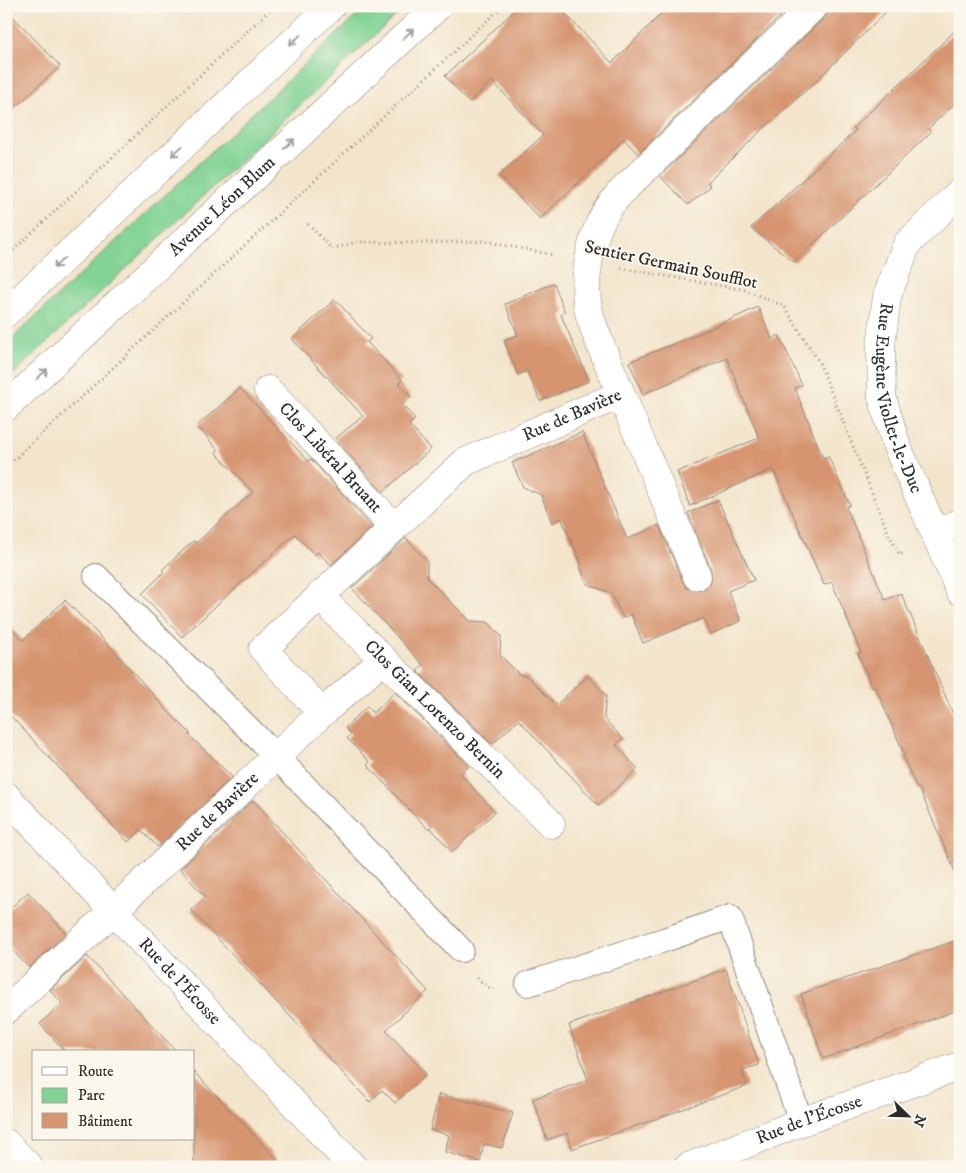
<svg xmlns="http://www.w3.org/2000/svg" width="966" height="1173" viewBox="0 0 966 1173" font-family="'IM FELL DW Pica',serif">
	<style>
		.green { fill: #82d395; stroke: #567f60 }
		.building { fill: #d69470 }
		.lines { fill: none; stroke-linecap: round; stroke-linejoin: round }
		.service-casing { stroke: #8f887c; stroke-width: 26 }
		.minor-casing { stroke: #8f887c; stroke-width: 29 }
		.tertiary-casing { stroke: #8f887c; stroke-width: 29 }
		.secondary-casing { stroke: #8f887c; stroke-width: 29 }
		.path { stroke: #8f887c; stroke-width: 3; stroke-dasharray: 1 4; stroke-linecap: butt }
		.service { stroke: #fff; stroke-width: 24 }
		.minor { stroke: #fff; stroke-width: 28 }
		.tertiary { stroke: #fff; stroke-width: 28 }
		.secondary { stroke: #fff; stroke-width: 28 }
		.oneway { stroke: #a0a0a0 }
		.labels { text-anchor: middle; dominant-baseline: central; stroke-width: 4; stroke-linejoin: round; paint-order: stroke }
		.street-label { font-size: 18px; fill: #2b2b2b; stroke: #fbf7ec }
	</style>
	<rect width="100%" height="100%" fill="#fbf7ec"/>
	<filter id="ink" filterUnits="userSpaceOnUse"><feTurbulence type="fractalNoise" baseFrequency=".02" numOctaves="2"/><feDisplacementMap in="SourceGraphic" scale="10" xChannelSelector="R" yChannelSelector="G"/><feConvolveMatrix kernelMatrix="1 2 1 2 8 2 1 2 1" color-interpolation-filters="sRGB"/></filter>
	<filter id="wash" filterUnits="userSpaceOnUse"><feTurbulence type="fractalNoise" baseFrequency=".0096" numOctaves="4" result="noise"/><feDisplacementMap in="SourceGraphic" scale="20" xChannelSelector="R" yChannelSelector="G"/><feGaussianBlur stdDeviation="1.12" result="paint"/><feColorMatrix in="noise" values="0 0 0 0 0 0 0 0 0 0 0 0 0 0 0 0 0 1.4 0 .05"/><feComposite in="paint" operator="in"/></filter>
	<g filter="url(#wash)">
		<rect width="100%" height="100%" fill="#f3e5cc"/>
		<path class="green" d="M 367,6 L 406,6 L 6,381 L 6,344 Z"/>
		<g id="blocks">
			<path class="building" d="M 519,6 L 558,6 L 612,63 L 669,6 L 791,6 L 638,154 L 624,139 L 540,219 L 499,176 L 543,135 L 492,81 L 469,103 L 445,76 Z
				M 829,6 L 892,6 L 812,85 L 765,127 L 708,182 L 710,187 L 688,205 L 660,176 L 825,17 L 829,11 Z
				M 6,9 L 60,66 L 6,116 Z
				M 960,26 L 960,98 L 928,129 L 931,132 L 794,262 L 751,228 L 856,130 L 853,128 Z
				M 554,283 L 565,313 L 561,315 L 589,381 L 540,401 L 527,371 L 518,375 L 504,340 L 518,335 L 505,304 Z
				M 335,299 L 371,339 L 367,342 L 402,380 L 399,383 L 411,397 L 402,405 L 415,419 L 409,425 L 431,449 L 383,492 L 335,439 L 363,416 L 292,339 Z
				M 758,307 L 772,339 L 779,335 L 802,385 L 795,388 L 823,458 L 828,456 L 850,505 L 846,507 L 885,600 L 901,593 L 960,730 L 960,883 L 919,788 L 917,789 L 903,757 L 905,756 L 875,686 L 872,687 L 858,654 L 861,653 L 832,582 L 824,585 L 773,469 L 690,506 L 677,472 L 759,438 L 727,358 L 643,394 L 629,362 L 705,331 Z
				M 240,388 L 308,461 L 311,459 L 372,527 L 331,565 L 318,552 L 315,555 L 295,534 L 182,637 L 142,594 L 164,572 L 162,570 L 193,541 L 196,543 L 253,492 L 216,453 L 218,450 L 197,426 Z
				M 582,432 L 627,539 L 659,525 L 683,582 L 687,588 L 695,591 L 703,590 L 710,585 L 712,578 L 711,570 L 688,513 L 718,500 L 754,580 L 728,591 L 741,621 L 711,634 L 704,618 L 643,643 L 631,614 L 623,618 L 611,593 L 587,584 L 580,566 L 581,563 L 561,518 L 552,523 L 541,495 L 523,487 L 512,463 Z
				M 406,538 L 427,561 L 427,578 L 470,621 L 488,622 L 501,636 L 500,655 L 520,675 L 527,676 L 556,705 L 588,676 L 606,695 L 604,718 L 623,739 L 616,745 L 638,769 L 598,805 L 519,720 L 492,744 L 417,671 L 423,665 L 352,588 Z
				M 65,600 L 116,653 L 167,710 L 190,733 L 189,735 L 232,777 L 158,847 L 141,830 L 128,842 L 6,711 L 6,622 L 23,640 Z
				M 395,692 L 469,766 L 460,774 L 495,812 L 452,852 L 430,827 L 428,829 L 367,765 L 370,762 L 347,738 L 351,734 L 345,728 L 367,706 L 373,713 Z
				M 253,800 L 428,991 L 386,1030 L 426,1074 L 395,1103 L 382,1090 L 370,1102 L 191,910 L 205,897 L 180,869 Z
				M 28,892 L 66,933 L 29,968 L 6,943 L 6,912 Z
				M 960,939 L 960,1009 L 823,1059 L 801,994 Z
				M 87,956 L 177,1052 L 66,1052 L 40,1024 L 62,1003 L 50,990 Z
				M 726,969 L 759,1065 L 742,1070 L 747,1086 L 572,1149 L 567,1133 L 547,1140 L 533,1099 L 588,1080 L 569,1025 Z
				M 194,1072 L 239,1119 L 284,1167 L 194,1167 Z
				M 439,1094 L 513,1113 L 502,1148 L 484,1144 L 480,1162 L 445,1152 L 449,1135 L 430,1130 Z"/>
		</g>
	</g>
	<g filter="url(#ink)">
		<use href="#blocks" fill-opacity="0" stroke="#8f887c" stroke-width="1"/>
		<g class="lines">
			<g class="service-casing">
				<path id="service" d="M 96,576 L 276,756 L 461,950
					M 528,984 L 664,940 L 730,917 L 801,1122"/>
			</g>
			<g class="minor-casing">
				<g id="minor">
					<path id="s1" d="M 268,390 L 394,527"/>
					<path d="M 621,394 L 697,576"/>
					<path d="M 935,534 L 960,522"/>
					<path id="s2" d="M 319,596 L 551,824"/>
					<path id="s3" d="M 383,660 L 322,713 L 263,649 L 465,462 L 621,394 C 611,368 598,342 590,316 C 581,286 589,242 604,215 C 608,207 615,200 620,193 L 814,6"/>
					<path id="s4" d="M 6,796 L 353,1167"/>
					<path id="s5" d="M 6,1010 L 113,911 L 322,713"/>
					<path d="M 6,1143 L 29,1167"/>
					<path id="s6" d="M 688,1167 L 801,1122 L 960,1066"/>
				</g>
			</g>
			<g class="tertiary-casing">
				<g id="tertiary">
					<path id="s7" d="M 960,192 L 907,244 L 887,296 L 881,346 L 882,397 L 896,444 L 960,591"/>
				</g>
			</g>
			<g class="secondary-casing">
				<g id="secondary">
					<path d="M 6,313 L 331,6"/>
					<path id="s8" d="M 6,407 L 438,6"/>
				</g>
			</g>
			<path class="path" d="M 308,224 L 332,249 L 357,242 L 422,243 L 483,241 L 554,255
				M 6,257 L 274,6
				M 621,268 L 745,290 L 784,306 L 819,362 L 889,535 L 900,555 L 905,552
				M 6,467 L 503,6
				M 477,978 L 491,989 L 497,990"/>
			<use href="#service" class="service"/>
			<use href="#minor" class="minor"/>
			<use href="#tertiary" class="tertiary"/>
			<use href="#secondary" class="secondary"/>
		</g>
		<defs><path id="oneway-shaft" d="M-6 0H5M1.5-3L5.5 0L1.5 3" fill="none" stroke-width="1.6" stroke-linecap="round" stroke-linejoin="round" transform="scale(1.25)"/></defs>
		<g class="oneway">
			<use href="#oneway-shaft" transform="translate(408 34) rotate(-43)"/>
			<use href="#oneway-shaft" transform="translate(295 40) rotate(137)"/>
			<use href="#oneway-shaft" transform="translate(289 144) rotate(-43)"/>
			<use href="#oneway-shaft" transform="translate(177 151) rotate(137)"/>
			<use href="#oneway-shaft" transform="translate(59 263) rotate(137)"/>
			<use href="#oneway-shaft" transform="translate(42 374) rotate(-43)"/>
		</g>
	</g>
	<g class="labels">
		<g class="street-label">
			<text stroke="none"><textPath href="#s8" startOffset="295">Avenue Léon Blum</textPath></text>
			<text transform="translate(671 265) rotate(12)">Sentier Germain Soufflot</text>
			<text stroke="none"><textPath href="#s7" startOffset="235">Rue Eugène Viollet-le-Duc</textPath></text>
			<text stroke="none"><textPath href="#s3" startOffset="560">Rue de Bavière</textPath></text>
			<text stroke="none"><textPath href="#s1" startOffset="92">Clos Libéral Bruant</textPath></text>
			<text stroke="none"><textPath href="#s2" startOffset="162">Clos Gian Lorenzo Bernin</textPath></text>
			<text stroke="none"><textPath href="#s5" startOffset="290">Rue de Bavière</textPath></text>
			<text stroke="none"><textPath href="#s4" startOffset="254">Rue de l'Écosse</textPath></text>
			<text stroke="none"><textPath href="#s6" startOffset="130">Rue de l'Écosse</textPath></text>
		</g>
	</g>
	<rect width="966" height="1173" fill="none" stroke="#fbf7ec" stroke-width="25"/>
	<rect x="32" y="1050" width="162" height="90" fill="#fbf7ec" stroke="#a8a59f"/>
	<rect x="42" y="1067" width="25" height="8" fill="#ffffff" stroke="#a8a59f"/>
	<text x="78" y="1076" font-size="15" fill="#2b2b2b">Route</text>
	<rect x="42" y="1088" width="25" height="15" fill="#82d395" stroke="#a8a59f"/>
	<text x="78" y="1100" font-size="15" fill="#2b2b2b">Parc</text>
	<rect x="42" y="1113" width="25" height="15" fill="#d69470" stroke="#a8a59f"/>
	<text x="78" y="1126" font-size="15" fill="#2b2b2b">Bâtiment</text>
	<g transform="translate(908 1116) rotate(113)" stroke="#fbf7ec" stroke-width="4" paint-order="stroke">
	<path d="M0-4L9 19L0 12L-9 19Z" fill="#2b2b2b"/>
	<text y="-8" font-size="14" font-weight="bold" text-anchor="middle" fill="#2b2b2b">N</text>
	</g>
</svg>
